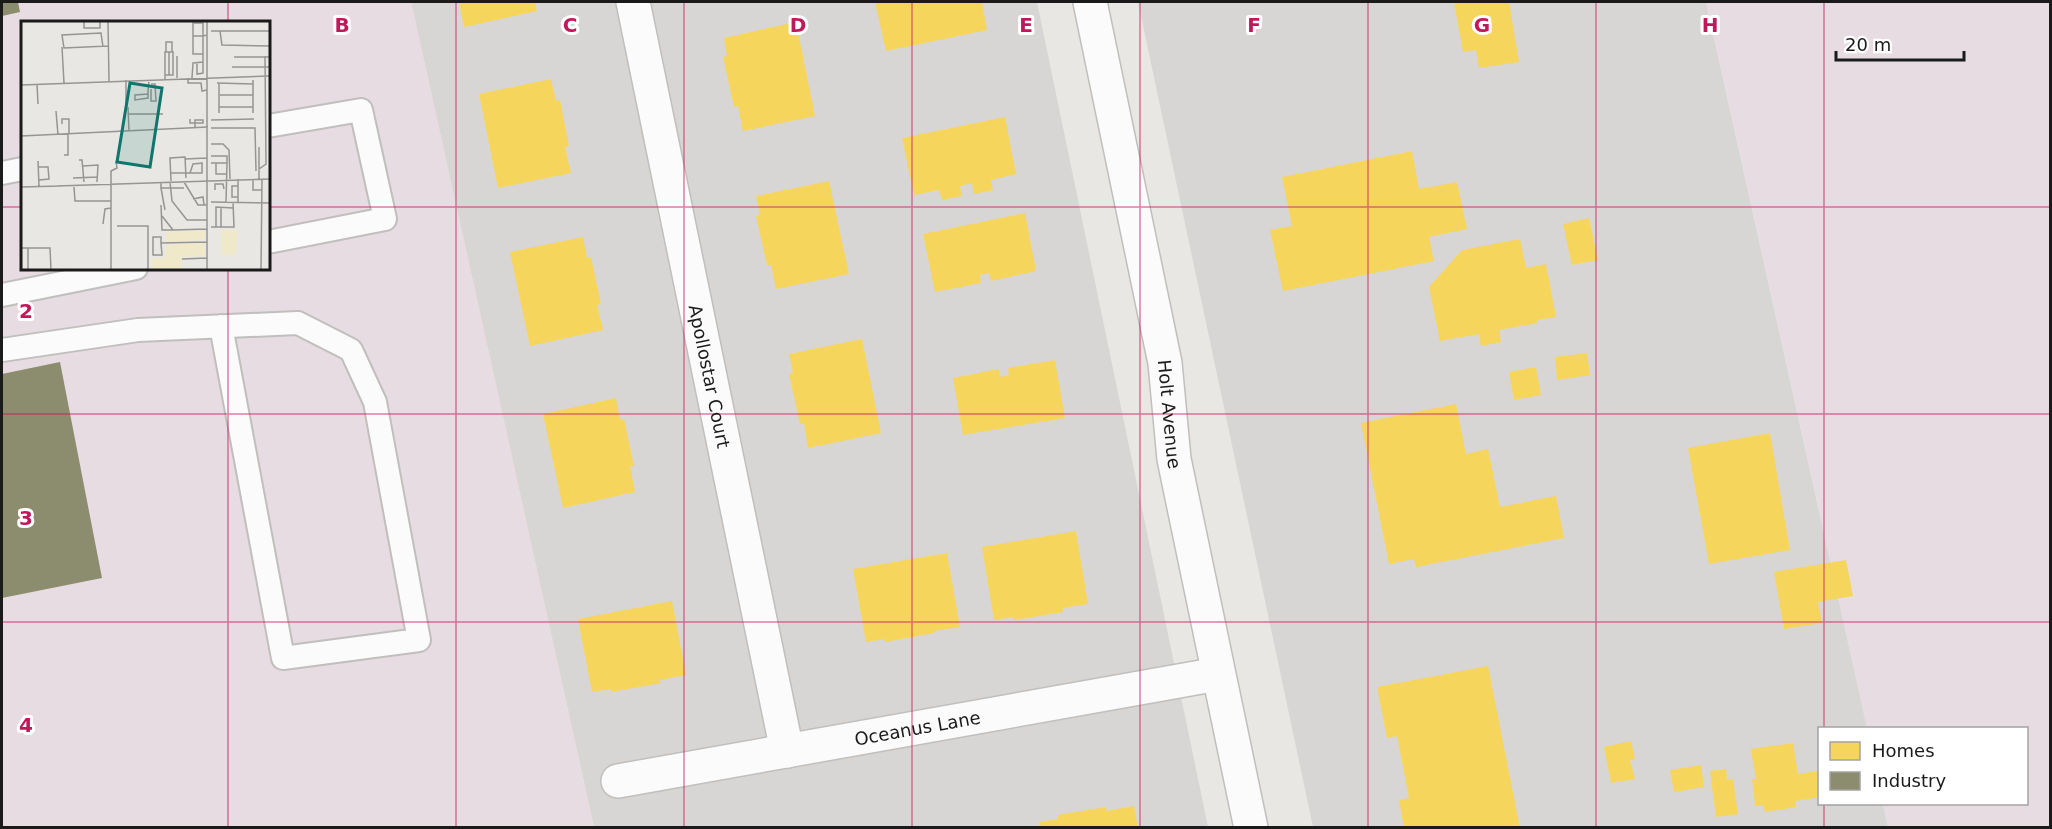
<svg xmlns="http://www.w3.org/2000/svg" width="2052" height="829" viewBox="0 0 2052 829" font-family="'DejaVu Sans',sans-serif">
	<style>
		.residential { fill: #d8d6d4 }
		.industrial { fill: #e6dce1; fill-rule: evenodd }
		.homes { fill: #f6d55c }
		.industry { fill: #8c8c6e }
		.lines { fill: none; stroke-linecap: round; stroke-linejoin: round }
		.service-casing { stroke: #c0bfbd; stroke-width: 26 }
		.minor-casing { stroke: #c0bfbd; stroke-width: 36 }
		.service { stroke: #fcfbfb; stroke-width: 22 }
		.minor { stroke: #fcfbfb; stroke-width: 33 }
		.grid { fill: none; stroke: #c2185b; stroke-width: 1.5; stroke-opacity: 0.55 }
		.labels { text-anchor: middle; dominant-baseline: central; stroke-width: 6; stroke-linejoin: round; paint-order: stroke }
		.street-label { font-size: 18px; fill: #1a1a1a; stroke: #fff }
		.inset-road { fill: none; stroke: #969593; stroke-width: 1.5 }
		.view { fill: #0f766e; fill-opacity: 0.15; stroke: #0f766e; stroke-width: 3 }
		.inset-edge { fill: none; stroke: #1a1a1a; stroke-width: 3 }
		.grid-label { font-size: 20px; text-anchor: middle; font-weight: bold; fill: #c2185b; stroke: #fff; stroke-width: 6; stroke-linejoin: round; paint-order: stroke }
	</style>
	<rect width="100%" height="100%" fill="#e9e7e3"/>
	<path class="residential" d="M 411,2 L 1037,2 L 1208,827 L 594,827 Z
		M 1138,2 L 1706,2 L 1867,728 L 1820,728 L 1820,804 L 1883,804 L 1888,827 L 1313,827 Z"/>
	<path class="industrial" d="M 2,2 L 411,2 L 594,827 L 2,828 ZM 22,22 L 268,22 L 268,268 L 22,268 Z
		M 1706,2 L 2050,2 L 2050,827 L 1888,827 L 1883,804 L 2026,804 L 2026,728 L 1867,728 Z"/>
	<path class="homes" d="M 459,2 L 535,2 L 537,11 L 464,27 Z
		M 875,2 L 982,2 L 987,30 L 886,51 Z
		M 1454,2 L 1509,2 L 1519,62 L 1479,68 L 1476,50 L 1463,52 Z
		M 796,22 L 815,116 L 743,131 L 738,106 L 734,107 L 723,57 L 727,56 L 724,38 Z
		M 551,79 L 556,101 L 560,100 L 569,146 L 565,147 L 571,173 L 498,188 L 479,94 Z
		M 1005,117 L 1016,174 L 991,180 L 993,190 L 974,194 L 972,183 L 960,186 L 962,196 L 942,200 L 939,190 L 914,195 L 902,138 Z
		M 1412,151 L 1419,189 L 1457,182 L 1467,229 L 1429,237 L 1434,261 L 1283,291 L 1270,230 L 1292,226 L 1282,177 Z
		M 829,181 L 849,274 L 776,289 L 771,265 L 767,265 L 756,216 L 760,215 L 756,196 Z
		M 1025,213 L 1036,271 L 991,281 L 989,273 L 980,275 L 981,283 L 935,292 L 923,234 Z
		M 1589,218 L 1598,260 L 1572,265 L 1563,224 Z
		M 583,237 L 587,258 L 591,257 L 601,304 L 597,305 L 603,330 L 530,346 L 510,252 Z
		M 1520,239 L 1526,268 L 1546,264 L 1556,317 L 1537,320 L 1537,323 L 1499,330 L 1501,342 L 1481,346 L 1479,334 L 1440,341 L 1429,287 L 1462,250 Z
		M 862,339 L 881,433 L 808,448 L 804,423 L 800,424 L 789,374 L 793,373 L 789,354 Z
		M 1587,353 L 1590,375 L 1557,380 L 1555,357 Z
		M 1055,360 L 1065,418 L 963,435 L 953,378 L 999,369 L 1000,377 L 1009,375 L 1008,368 Z
		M 1536,367 L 1541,395 L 1514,400 L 1509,372 Z
		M 616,398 L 620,420 L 624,419 L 634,466 L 630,466 L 635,492 L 563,508 L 543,414 Z
		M 1456,404 L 1466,454 L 1488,449 L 1500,507 L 1556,496 L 1564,538 L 1416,567 L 1414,559 L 1389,564 L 1361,423 Z
		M 1770,433 L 1790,550 L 1709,564 L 1688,448 Z
		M 1076,531 L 1088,604 L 1063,608 L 1063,612 L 1014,620 L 1013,617 L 994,620 L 982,547 Z
		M 947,553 L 960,627 L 934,631 L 934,633 L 885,642 L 885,639 L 866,642 L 853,569 Z
		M 1846,560 L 1853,596 L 1818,602 L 1822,623 L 1784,629 L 1774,572 Z
		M 672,601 L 686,675 L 659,680 L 661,683 L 611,692 L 611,689 L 592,692 L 578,619 Z
		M 1488,666 L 1520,828 L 1404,828 L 1399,800 L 1409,798 L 1397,736 L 1387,738 L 1377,687 Z
		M 1631,741 L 1635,759 L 1630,760 L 1635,779 L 1611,783 L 1604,747 Z
		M 1793,743 L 1798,774 L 1820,771 L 1820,797 L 1795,801 L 1796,807 L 1765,812 L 1763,805 L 1755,806 L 1752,779 L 1756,779 L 1751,749 Z
		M 1701,765 L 1704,787 L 1674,792 L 1670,770 Z
		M 1726,769 L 1727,780 L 1733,779 L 1738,814 L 1716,817 L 1710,771 Z
		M 1134,806 L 1138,828 L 1040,828 L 1039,822 L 1058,819 L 1057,815 L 1106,807 L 1106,811 Z"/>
	<path class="industry" d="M 2,2 L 18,2 L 20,12 L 2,16 Z
		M 60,362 L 102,578 L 2,598 L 2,374 Z"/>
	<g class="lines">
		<g class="service-casing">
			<path id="service" d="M 268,126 L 361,110 L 385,219 L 268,242
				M 2,173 L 22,169
				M 2,295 L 136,268
				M 2,350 L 138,330 L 298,323 L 351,350 L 375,402 L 419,640 L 283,658 L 221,326"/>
		</g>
		<g class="minor-casing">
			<g id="minor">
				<path id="s1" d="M 633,2 L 787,751"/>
				<path id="s2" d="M 1090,2 L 1165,363 L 1174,459 L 1251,828"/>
				<path id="s3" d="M 618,781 L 1218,674"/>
			</g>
		</g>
		<use href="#service" class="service"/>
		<use href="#minor" class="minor"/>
	</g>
	<path class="grid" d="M 228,2 L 228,22M 456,2 L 456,828M 684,2 L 684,828M 912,2 L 912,828M 1140,2 L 1140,828M 1368,2 L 1368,828M 1596,2 L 1596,828M 1824,2 L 1824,728M 2,207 L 22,207M 268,207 L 2050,207M 228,268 L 228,828M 2,414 L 2050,414M 2,622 L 2050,622M 1824,804 L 1824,828"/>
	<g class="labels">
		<g class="street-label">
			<text stroke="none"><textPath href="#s1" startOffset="382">Apollostar Court</textPath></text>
			<text stroke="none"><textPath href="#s2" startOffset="420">Holt Avenue</textPath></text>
			<text stroke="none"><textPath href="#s3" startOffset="304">Oceanus Lane</textPath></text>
		</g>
	</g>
	<g transform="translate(21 21)">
		<rect width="249" height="249" fill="#e9e7e3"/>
		<path d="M 184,209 L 183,219 L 145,221 L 145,211 ZM 200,209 L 216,209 L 215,234 L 200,234 ZM 183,222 L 184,235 L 161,236 L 160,249 L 131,249 L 131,237 L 144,237 L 145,224 Z" fill="#f0e9c9"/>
		<path class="inset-road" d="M 63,0 L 63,7 L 79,7 L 79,0M 87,0 L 88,60M 186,0 L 186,249M 190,10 L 249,10M 199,10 L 201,24 L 249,25M 172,15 L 172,33 L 182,33M 41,26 L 43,62M 82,26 L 80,12 L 41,14 L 43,27 L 87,25M 145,31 L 145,21 L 151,21 L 151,31M 148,31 L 148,54M 156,35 L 156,57M 213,36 L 249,36M 176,42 L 176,53 L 182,52 L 182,2 L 172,2 L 172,15 L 182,15 L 186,14M 211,46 L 249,46M 144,54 L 152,54 L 152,31 L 144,31 L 144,58M 167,57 L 167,62 L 180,62 L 181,70 L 186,69M 171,57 L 172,42 L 182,41M 105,59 L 105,84M 232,59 L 232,92M 196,62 L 232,63M 16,63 L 17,83M 130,63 L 134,63 L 135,80 L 130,80 L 130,68M 0,64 L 249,55M 127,73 L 114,74 L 114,79 L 127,77 L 127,70 L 128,59M 199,74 L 232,74M 107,86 L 108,110M 198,86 L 232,86M 35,90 L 37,114M 198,92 L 198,62M 107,93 L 142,93M 169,98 L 169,102 L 182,102 L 182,99 L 174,99 L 174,107M 190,99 L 233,98M 41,103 L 41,98 L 48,98 L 48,113M 190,107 L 234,107 L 235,150M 0,115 L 187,106M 190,123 L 202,123 L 208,129 L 209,158M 43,134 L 47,134 L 47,113M 190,135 L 206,135 L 206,142 L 190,142M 164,138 L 186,137M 58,139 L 61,139 L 63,161M 17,140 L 18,165M 195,142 L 195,153 L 205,153M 62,145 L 77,144 L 76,161M 18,146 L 27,146 L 28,158 L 18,159M 238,148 L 245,143 L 244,35M 150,152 L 181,152 L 181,142M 169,152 L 172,143 L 182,142M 52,157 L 76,156M 217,158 L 217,181M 232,158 L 232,169 L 241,169M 238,158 L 238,126M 150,160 L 149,137 L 164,136 L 165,157M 140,161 L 140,167 L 163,167M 149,161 L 151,180 L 166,199 L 186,199M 163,161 L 177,184 L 186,184M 36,165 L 249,158M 217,165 L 211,165 L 211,176 L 217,176M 0,166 L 39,165M 53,166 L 54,180 L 90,180M 140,167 L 144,189M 194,169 L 194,163 L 202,163 L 203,168M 172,178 L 182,176 L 183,184M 190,181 L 249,182M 205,181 L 206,142M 140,184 L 141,209 L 152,209M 200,186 L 200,206M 141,195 L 152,209 L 186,208M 82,203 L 84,188 L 90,187M 96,205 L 127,205 L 127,249M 190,206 L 213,206 L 212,181M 195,206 L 195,186 L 212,187M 140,222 L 141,234 L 132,234 L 132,216 L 140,216 L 140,222 L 186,221M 0,227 L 29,227 L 30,249M 7,227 L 7,249M 161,238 L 186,237M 90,249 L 90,150 L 96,147 L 95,140M 240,249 L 241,159"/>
		<path class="view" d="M 109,62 L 141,67 L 129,146 L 96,141 Z"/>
		<rect width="249" height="249" class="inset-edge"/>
	</g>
	<g class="grid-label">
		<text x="342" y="32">B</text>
		<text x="570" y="32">C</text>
		<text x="798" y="32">D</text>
		<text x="1026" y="32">E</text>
		<text x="1254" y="32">F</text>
		<text x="1482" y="32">G</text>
		<text x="1710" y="32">H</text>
		<text x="26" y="318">2</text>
		<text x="26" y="525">3</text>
		<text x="26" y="732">4</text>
	</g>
	<rect width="2052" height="829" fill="none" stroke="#1a1a1a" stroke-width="6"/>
	<rect x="1818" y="727" width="210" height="78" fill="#ffffff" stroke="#a3a3a3" stroke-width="1.5"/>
	<rect x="1830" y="742" width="30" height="18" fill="#f6d55c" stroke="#a3a3a3" stroke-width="1.5"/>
	<text x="1872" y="757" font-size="18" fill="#1a1a1a">Homes</text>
	<rect x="1830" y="772" width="30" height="18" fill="#8c8c6e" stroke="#a3a3a3" stroke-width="1.5"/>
	<text x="1872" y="787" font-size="18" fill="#1a1a1a">Industry</text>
	<path d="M1836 51v9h128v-9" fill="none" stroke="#1a1a1a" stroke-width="3"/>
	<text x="1845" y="51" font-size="18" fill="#1a1a1a" stroke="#ffffff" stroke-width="4.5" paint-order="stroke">20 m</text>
</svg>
